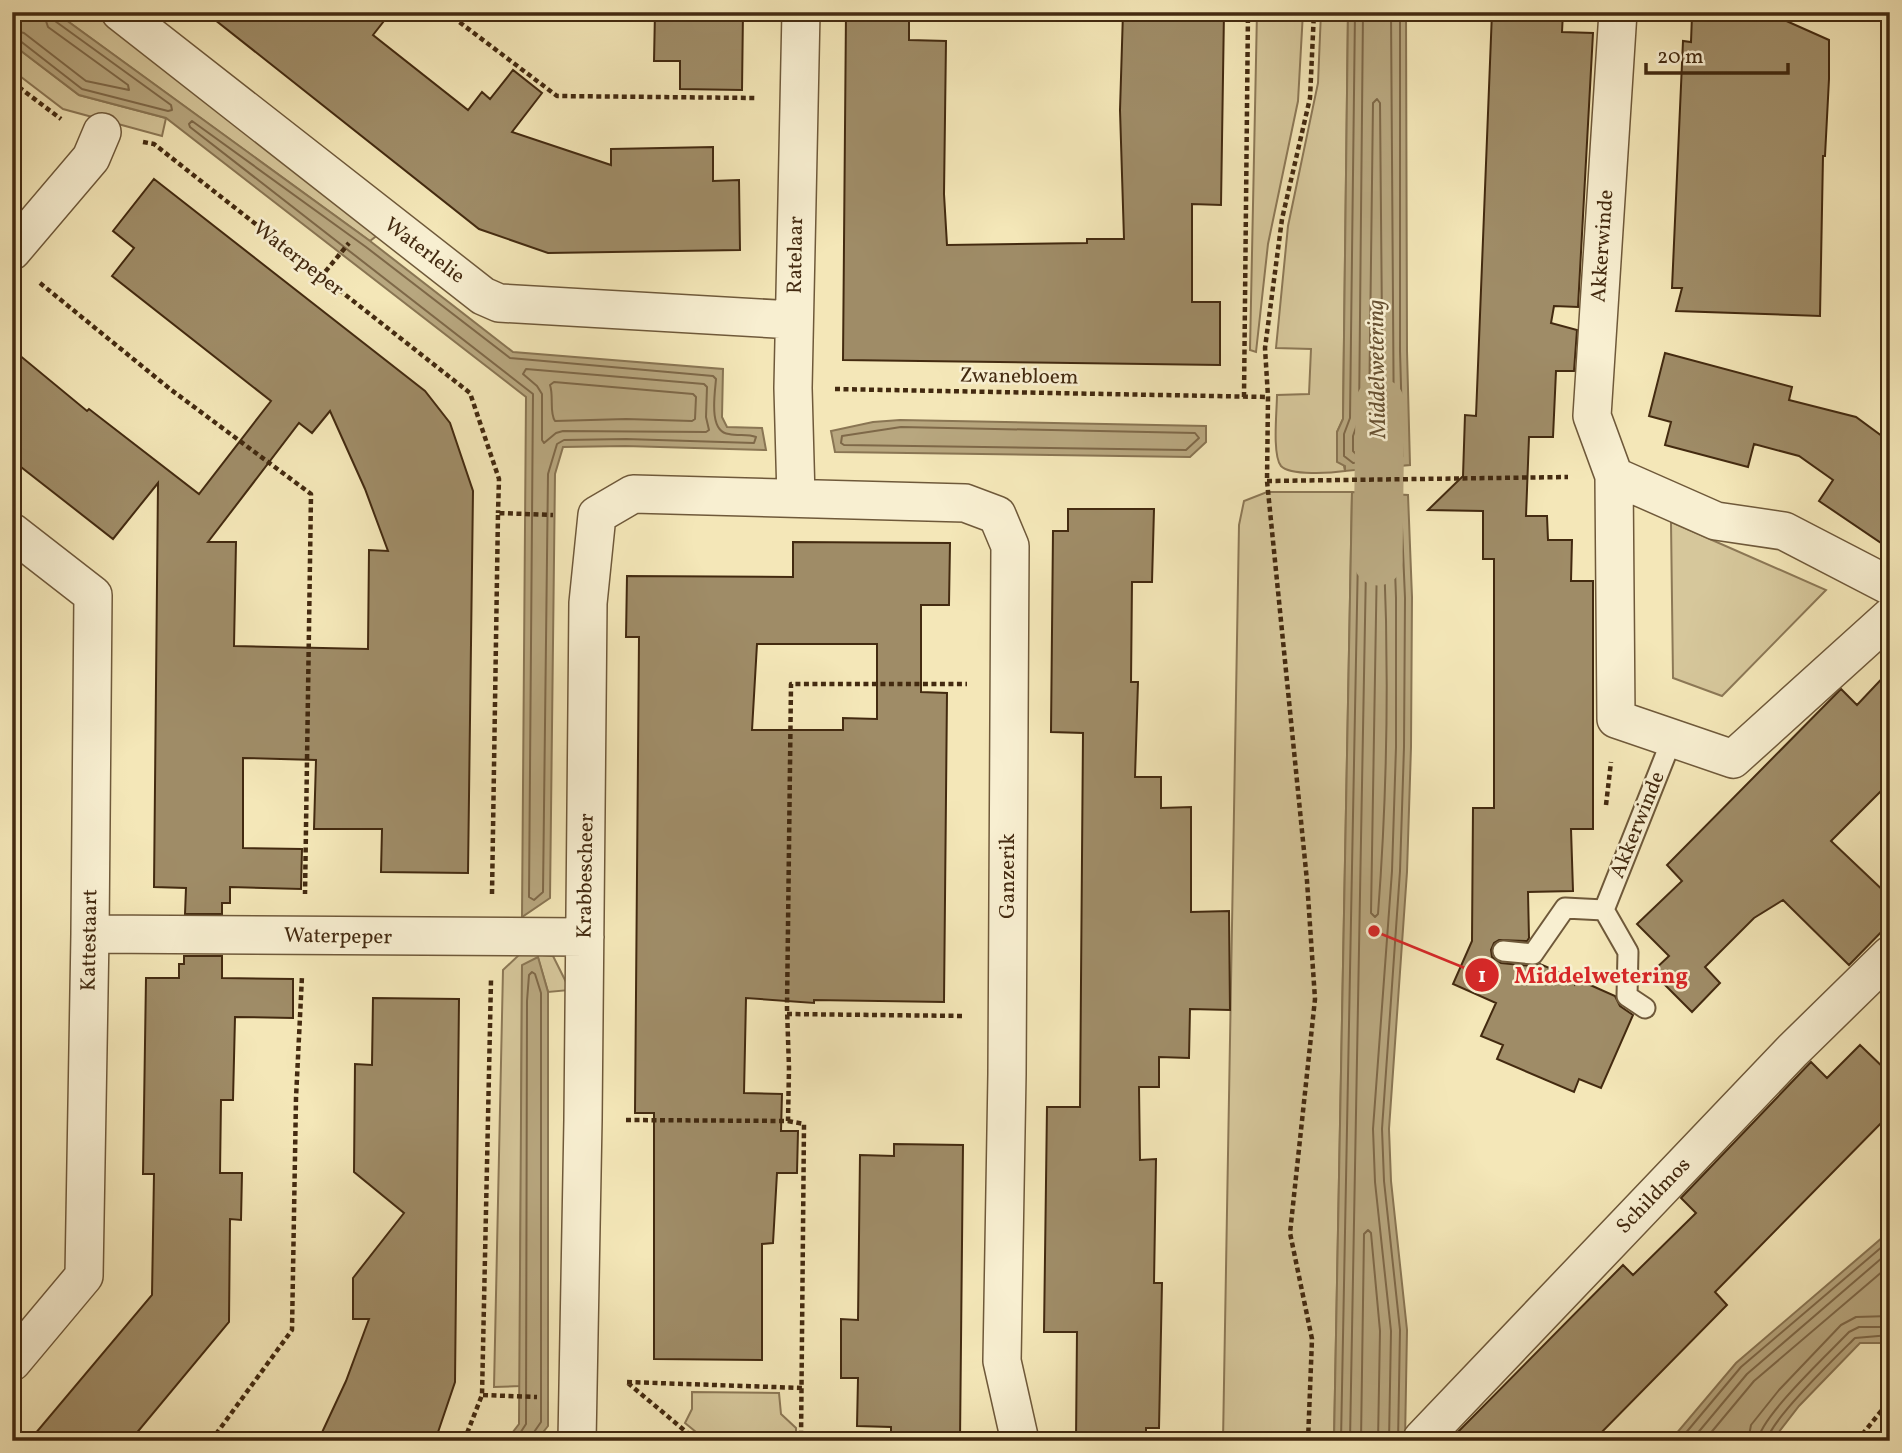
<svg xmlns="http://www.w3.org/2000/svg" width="1902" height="1453" viewBox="0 0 1902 1453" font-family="Vollkorn,serif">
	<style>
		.green { fill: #d6c79b; stroke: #8c7856; stroke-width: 2 }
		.water { fill: #b8a77f; stroke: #897553; stroke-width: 2 }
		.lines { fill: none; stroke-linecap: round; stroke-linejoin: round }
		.shore { stroke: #7e6848; stroke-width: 2 }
		.canal { stroke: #b8a77f; stroke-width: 49 }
		.building { fill: #9f8c67; stroke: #432a10; stroke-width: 2; fill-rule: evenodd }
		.lane-casing { stroke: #6f593a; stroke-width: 23 }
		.street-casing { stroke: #6f593a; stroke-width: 40 }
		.path { stroke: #432a10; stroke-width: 4.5; stroke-dasharray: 5 3.5; stroke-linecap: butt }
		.lane { stroke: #f8efd1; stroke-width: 19 }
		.street { stroke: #f8efd1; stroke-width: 37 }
		.labels { text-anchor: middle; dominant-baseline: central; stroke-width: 5; stroke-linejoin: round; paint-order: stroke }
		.street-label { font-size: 21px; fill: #432a10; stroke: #f8efd1 }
		.water-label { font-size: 23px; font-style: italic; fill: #665031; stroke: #f8efd1 }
		.leader { fill: none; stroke: #d62828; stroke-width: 2.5 }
		.callout-dot { fill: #d62828; stroke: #f8efd1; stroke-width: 2.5 }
		.mark-label { font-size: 21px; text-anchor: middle; font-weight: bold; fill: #fff }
		.callout-label { font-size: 23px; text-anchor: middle; font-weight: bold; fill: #d62828; stroke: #f8efd1; stroke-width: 5; stroke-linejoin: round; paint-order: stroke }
	</style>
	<rect width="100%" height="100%" fill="#f4e7b8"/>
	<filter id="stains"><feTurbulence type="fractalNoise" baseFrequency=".00286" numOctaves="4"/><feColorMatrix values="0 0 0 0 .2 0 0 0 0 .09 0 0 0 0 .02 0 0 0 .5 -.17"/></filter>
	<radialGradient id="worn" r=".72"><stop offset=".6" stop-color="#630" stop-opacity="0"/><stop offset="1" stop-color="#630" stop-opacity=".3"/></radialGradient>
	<path class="green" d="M 55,12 L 105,12 L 384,230 L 370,241 Z
		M 1257,12 L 1303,12 L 1298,101 L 1268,244 L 1256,352 L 1250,350 Z
		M 1321,12 L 1348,12 L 1343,419 L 1337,432 L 1345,471 C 1332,473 1290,476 1281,466 C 1272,455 1277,410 1277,395 L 1309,394 L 1311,349 L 1276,348 L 1288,226 L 1318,83 Z
		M 12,44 L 79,95 L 166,118 L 162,136 L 63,109 L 12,70 Z
		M 1267,492 L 1352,492 L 1334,1441 L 1223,1441 L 1239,525 L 1244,501 Z
		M 1671,522 L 1826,590 L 1722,696 L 1673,678 Z
		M 521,953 L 553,956 L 570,990 L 548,992 L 538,958 L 522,966 L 520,1386 L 494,1387 L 503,970 Z
		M 692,1392 L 779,1393 L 781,1414 L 796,1428 L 796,1441 L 707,1441 L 685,1423 L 692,1409 Z"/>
	<path class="water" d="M 12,12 L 55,12 L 370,241 L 513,352 L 723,369 L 722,417 L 727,427 L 762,428 L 766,450 L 625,446 L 563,447 L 555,474 L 550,898 L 522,917 L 526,397 L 166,118 L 79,95 L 12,44 Z
		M 1348,12 L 1406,12 L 1407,351 L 1410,465 L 1345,471 L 1345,466 L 1337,462 L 1337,432 L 1343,419 Z
		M 900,420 L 1206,426 L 1206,442 L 1190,457 L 835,452 L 831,431 L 873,422 Z
		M 1352,492 L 1408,495 L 1412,597 L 1411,747 L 1407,872 L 1389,1129 L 1391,1181 L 1407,1330 L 1405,1441 L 1334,1441 Z
		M 538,957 L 548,992 L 548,1426 L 536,1441 L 506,1441 L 519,1424 L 522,965 Z
		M 1890,1231 L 1890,1343 L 1860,1343 L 1799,1406 L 1772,1441 L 1670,1441 L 1736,1363 Z"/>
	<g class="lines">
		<path class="shore" d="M 1355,12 L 1350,418 L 1344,434 L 1344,456 L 1353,463 L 1400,459 L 1403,456 L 1400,351 L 1400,12
			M 1363,12 L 1359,419 L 1353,436 L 1353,451 L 1356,454 L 1391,451 L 1394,448 L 1391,12
			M 12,30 L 24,33 L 86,81 L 129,90 L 128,85 L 48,27 L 43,12
			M 12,39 L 19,40 L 82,89 L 168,111 L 172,110 L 171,105 L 55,21 L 52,12
			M 1377,99 L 1380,103 L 1383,438 L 1381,441 L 1367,443 L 1363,438 L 1369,419 L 1373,103 Z
			M 192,121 L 366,247 L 510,358 L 713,376 L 716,379 C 715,393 708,432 729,434 C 738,436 748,434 756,437 L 754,443 L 626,439 L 564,440 L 557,444 L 548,474 L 543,892 L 534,900 L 529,897 L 533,394 L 190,127 L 189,124 Z
			M 526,369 L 704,384 L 707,387 L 706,417 L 709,430 L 706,432 L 563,431 L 556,433 L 544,443 L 542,440 L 542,394 L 537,386 L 523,374 Z
			M 554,382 L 693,394 L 696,397 L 695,419 L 692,421 L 626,419 L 555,421 C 549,412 554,397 550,385 Z
			M 901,427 L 1195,433 L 1199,438 L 1186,450 L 844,445 L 841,443 L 842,436 Z
			M 1381,554 L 1384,557 C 1389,675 1387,796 1378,914 L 1375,917 L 1371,913 L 1377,557 Z
			M 515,1441 L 526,1424 L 527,1001 L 529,975 L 532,972 L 535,974 L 541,993 L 541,1422 L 532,1435 L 531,1441
			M 1341,1441 L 1359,503 L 1362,500 L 1401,504 L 1405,598 L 1404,747 L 1400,871 L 1382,1129 L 1384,1181 L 1400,1330 L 1398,1441
			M 1350,1441 L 1367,512 L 1371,509 L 1390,510 L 1393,513 L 1396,598 L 1396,747 L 1392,871 L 1373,1129 L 1375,1182 L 1391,1331 L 1389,1441
			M 1361,1441 L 1364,1234 L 1368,1230 L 1371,1233 L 1380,1331 L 1378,1441
			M 1679,1441 L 1741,1367 L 1890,1240
			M 1691,1441 L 1747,1374 L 1890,1251
			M 1704,1441 L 1754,1381 L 1890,1265
			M 1748,1441 L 1751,1425 L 1779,1390 L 1841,1325 L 1856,1317 L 1890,1316
			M 1758,1441 C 1759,1418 1830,1352 1849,1332 L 1859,1327 L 1890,1327
			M 1767,1441 C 1769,1421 1838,1355 1855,1338 L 1890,1335"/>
		<path class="canal" d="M 1378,561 L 1380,403"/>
	</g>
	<path class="building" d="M 205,12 L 391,12 L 373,35 L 468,110 L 482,92 L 490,99 L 513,70 L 542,93 L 512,132 L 611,165 L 611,149 L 713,147 L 713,181 L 739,180 L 740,250 L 548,253 L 479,229 Z
		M 655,12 L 743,12 L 742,90 L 680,89 L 680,61 L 654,61 Z
		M 846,12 L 909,12 L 909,40 L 946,41 L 944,194 L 947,245 L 1087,243 L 1087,239 L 1124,239 L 1120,110 L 1123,12 L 1224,12 L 1221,205 L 1192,204 L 1192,302 L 1220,302 L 1220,365 L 843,360 Z
		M 1492,12 L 1563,12 L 1562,32 L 1593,33 L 1578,307 L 1554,306 L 1551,323 L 1577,330 L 1574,371 L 1556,371 L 1553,437 L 1529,437 L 1526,516 L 1547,516 L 1548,540 L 1572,540 L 1571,581 L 1593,581 L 1593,829 L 1571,829 L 1573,891 L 1528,892 L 1529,938 L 1527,941 L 1499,940 L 1494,943 L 1491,950 L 1492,957 L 1501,963 L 1532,966 L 1540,964 L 1575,979 L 1575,984 L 1579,980 L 1615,996 L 1620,1006 L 1633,1015 L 1601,1088 L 1579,1079 L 1574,1092 L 1497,1059 L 1503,1045 L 1481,1036 L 1496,1003 L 1453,984 L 1472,941 L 1473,808 L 1494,808 L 1494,559 L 1483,559 L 1483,511 L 1428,510 L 1463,476 L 1465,415 L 1476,416 Z
		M 1692,15 L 1782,19 L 1829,40 L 1829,79 L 1825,156 L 1823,156 L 1820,316 L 1676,311 L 1682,288 L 1672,288 L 1683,41 L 1691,42 Z
		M 154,179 L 425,391 L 450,423 L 473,491 L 468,873 L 381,872 L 382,829 L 314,829 L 316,760 L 243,758 L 243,848 L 302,849 L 301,889 L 230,887 L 230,903 L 222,903 L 222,914 L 185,914 L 186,888 L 154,887 L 158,483 L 113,539 L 12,460 L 12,349 L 87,411 L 89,409 L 199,494 L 271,401 L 112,276 L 134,248 L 113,231 ZM 330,411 L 365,489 L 388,551 L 369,550 L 368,649 L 234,646 L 236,542 L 208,542 L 299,423 L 312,433 Z
		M 1665,353 L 1792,387 L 1789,400 L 1856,417 L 1890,442 L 1890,549 L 1819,501 L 1833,480 L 1799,456 L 1754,444 L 1748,467 L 1665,445 L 1671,422 L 1649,416 Z
		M 1068,509 L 1154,509 L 1152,582 L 1132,582 L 1131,682 L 1138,682 L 1135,777 L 1161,777 L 1161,808 L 1191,807 L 1191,912 L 1229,911 L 1230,1010 L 1190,1009 L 1189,1058 L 1159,1057 L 1159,1087 L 1139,1087 L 1140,1160 L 1156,1159 L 1154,1283 L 1162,1283 L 1159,1428 L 1146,1428 L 1146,1441 L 1076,1441 L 1077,1332 L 1044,1332 L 1047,1107 L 1080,1107 L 1083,733 L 1051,732 L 1053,531 L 1068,531 Z
		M 793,542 L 950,543 L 949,605 L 921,605 L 921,692 L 947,693 L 944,1002 L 814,1000 L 814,1003 L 746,998 L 744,1093 L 782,1094 L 781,1131 L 798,1131 L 797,1173 L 777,1173 L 773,1243 L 762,1244 L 762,1360 L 654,1359 L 654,1113 L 635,1113 L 639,637 L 626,637 L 627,576 L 793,577 ZM 757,644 L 877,644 L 877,719 L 843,718 L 843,730 L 752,730 Z
		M 1890,670 L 1890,782 L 1831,841 L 1890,897 L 1890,923 L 1849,965 L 1783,900 L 1754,918 L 1705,967 L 1720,983 L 1692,1012 L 1652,972 L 1669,956 L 1637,924 L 1682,881 L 1667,865 L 1841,689 L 1857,705 Z
		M 184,956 L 222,956 L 222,978 L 293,979 L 293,1018 L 235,1017 L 233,1100 L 221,1100 L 220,1173 L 242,1173 L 241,1220 L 230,1219 L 229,1322 L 130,1441 L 29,1441 L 152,1295 L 154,1174 L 143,1174 L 146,978 L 179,978 L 179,964 L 184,964 Z
		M 373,998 L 459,999 L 455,1382 L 435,1441 L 318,1441 L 346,1381 L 369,1319 L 353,1319 L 353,1278 L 404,1213 L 354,1172 L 355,1064 L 372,1065 Z
		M 1860,1045 L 1890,1074 L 1890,1114 L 1715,1292 L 1727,1305 L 1593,1441 L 1449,1441 L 1623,1265 L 1633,1275 L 1696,1213 L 1681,1198 L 1811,1062 L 1827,1078 Z
		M 894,1144 L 963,1145 L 960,1441 L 891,1441 L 891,1427 L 857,1426 L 858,1378 L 841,1378 L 841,1319 L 858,1320 L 860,1155 L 894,1156 Z"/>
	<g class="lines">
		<g class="lane-casing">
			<path id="lane" d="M 1604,910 L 1672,739
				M 1503,951 L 1533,954 L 1565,908 L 1604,910 L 1628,952 L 1627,996 L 1645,1008"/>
		</g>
		<g class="street-casing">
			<path id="street" d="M 120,12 L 483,296 L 499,303 L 794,320
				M 1618,12 L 1592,416 L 1614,476 L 1616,719 L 1733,759 L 1890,617
				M 12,251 L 91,158 L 102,132
				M 1614,476 L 1716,521 L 1784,531 L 1890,586
				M 796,498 L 793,388 L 801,12
				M 12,532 L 93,595 L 90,934 L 84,1276 L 12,1362
				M 90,934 L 585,937
				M 1422,1439 L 1792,1051 L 1890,955
				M 577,1441 L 583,1120 L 588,603 L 597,515 L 633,494 L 965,503 L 997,515 L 1010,546 L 1007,1074 L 1002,1361 L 1020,1441"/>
		</g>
		<path class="path" d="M 446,12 L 557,96 L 756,98
			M 12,82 L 61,119
			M 143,142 L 154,144 L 470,393 L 499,479 L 498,513
			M 320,278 L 349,243
			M 40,283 L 170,389 L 311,494 L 305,894
			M 835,389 L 1268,397
			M 1244,397 L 1248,12
			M 1267,481 L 1568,477
			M 1606,805 L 1611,762
			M 492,894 L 498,513 L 553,515
			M 787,1014 L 965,1016
			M 626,1120 L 788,1121 L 789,1068 L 787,1008 L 791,684 L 967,684
			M 788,1121 L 804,1124 L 801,1441
			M 627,1382 L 802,1388
			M 628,1383 L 697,1441
			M 483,1395 L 537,1397
			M 211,1441 L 292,1330 L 296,1098 L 302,976
			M 464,1441 L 482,1395 L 491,980
			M 1308,1441 L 1312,1339 L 1290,1233 L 1315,999 L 1307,881 L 1267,481 L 1268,397 L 1265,348 L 1282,219 L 1310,98 L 1314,12
			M 1857,1441 L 1890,1400"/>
		<use href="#lane" class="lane"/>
		<use href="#street" class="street"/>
	</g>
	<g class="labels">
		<g class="street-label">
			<text transform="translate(1603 246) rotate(-86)">Akkerwinde</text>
			<text transform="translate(424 251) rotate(37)">Waterlelie</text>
			<text transform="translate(796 255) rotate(-89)">Ratelaar</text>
			<text transform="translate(298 259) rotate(38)">Waterpeper</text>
			<text transform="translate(1019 377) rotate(1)">Zwanebloem</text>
			<text transform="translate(1638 825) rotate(-68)">Akkerwinde</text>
			<text transform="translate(586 876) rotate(-89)">Krabbescheer</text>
			<text transform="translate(1008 876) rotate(-90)">Ganzerik</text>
			<text transform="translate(338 937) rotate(1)">Waterpeper</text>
			<text transform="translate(90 940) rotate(-89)">Kattestaart</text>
			<text transform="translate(1654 1196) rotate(-46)">Schildmos</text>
		</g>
		<g class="water-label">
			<text transform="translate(1378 369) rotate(-91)">Middelwetering</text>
		</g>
	</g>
	<path class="leader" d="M1374 931L1482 975"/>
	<g class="callout-dot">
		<circle cx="1374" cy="931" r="7"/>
		<circle cx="1482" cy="975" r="18"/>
	</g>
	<g class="mark-label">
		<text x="1482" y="982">1</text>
	</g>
	<g class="callout-label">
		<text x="1601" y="983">Middelwetering</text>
	</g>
	<rect width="1902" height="1453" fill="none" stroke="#f4e7b8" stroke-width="42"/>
	<rect x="14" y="14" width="1874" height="1425" fill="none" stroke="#432a10" stroke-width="3.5"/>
	<rect x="21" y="21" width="1860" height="1411" fill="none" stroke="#432a10" stroke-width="2"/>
	<path d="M1646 63v10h142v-10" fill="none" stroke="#432a10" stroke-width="3.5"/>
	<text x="1657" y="63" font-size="21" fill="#432a10" stroke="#f8efd1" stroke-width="5" paint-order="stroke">20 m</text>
	<rect width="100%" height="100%" filter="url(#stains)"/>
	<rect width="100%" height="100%" fill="url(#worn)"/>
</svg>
